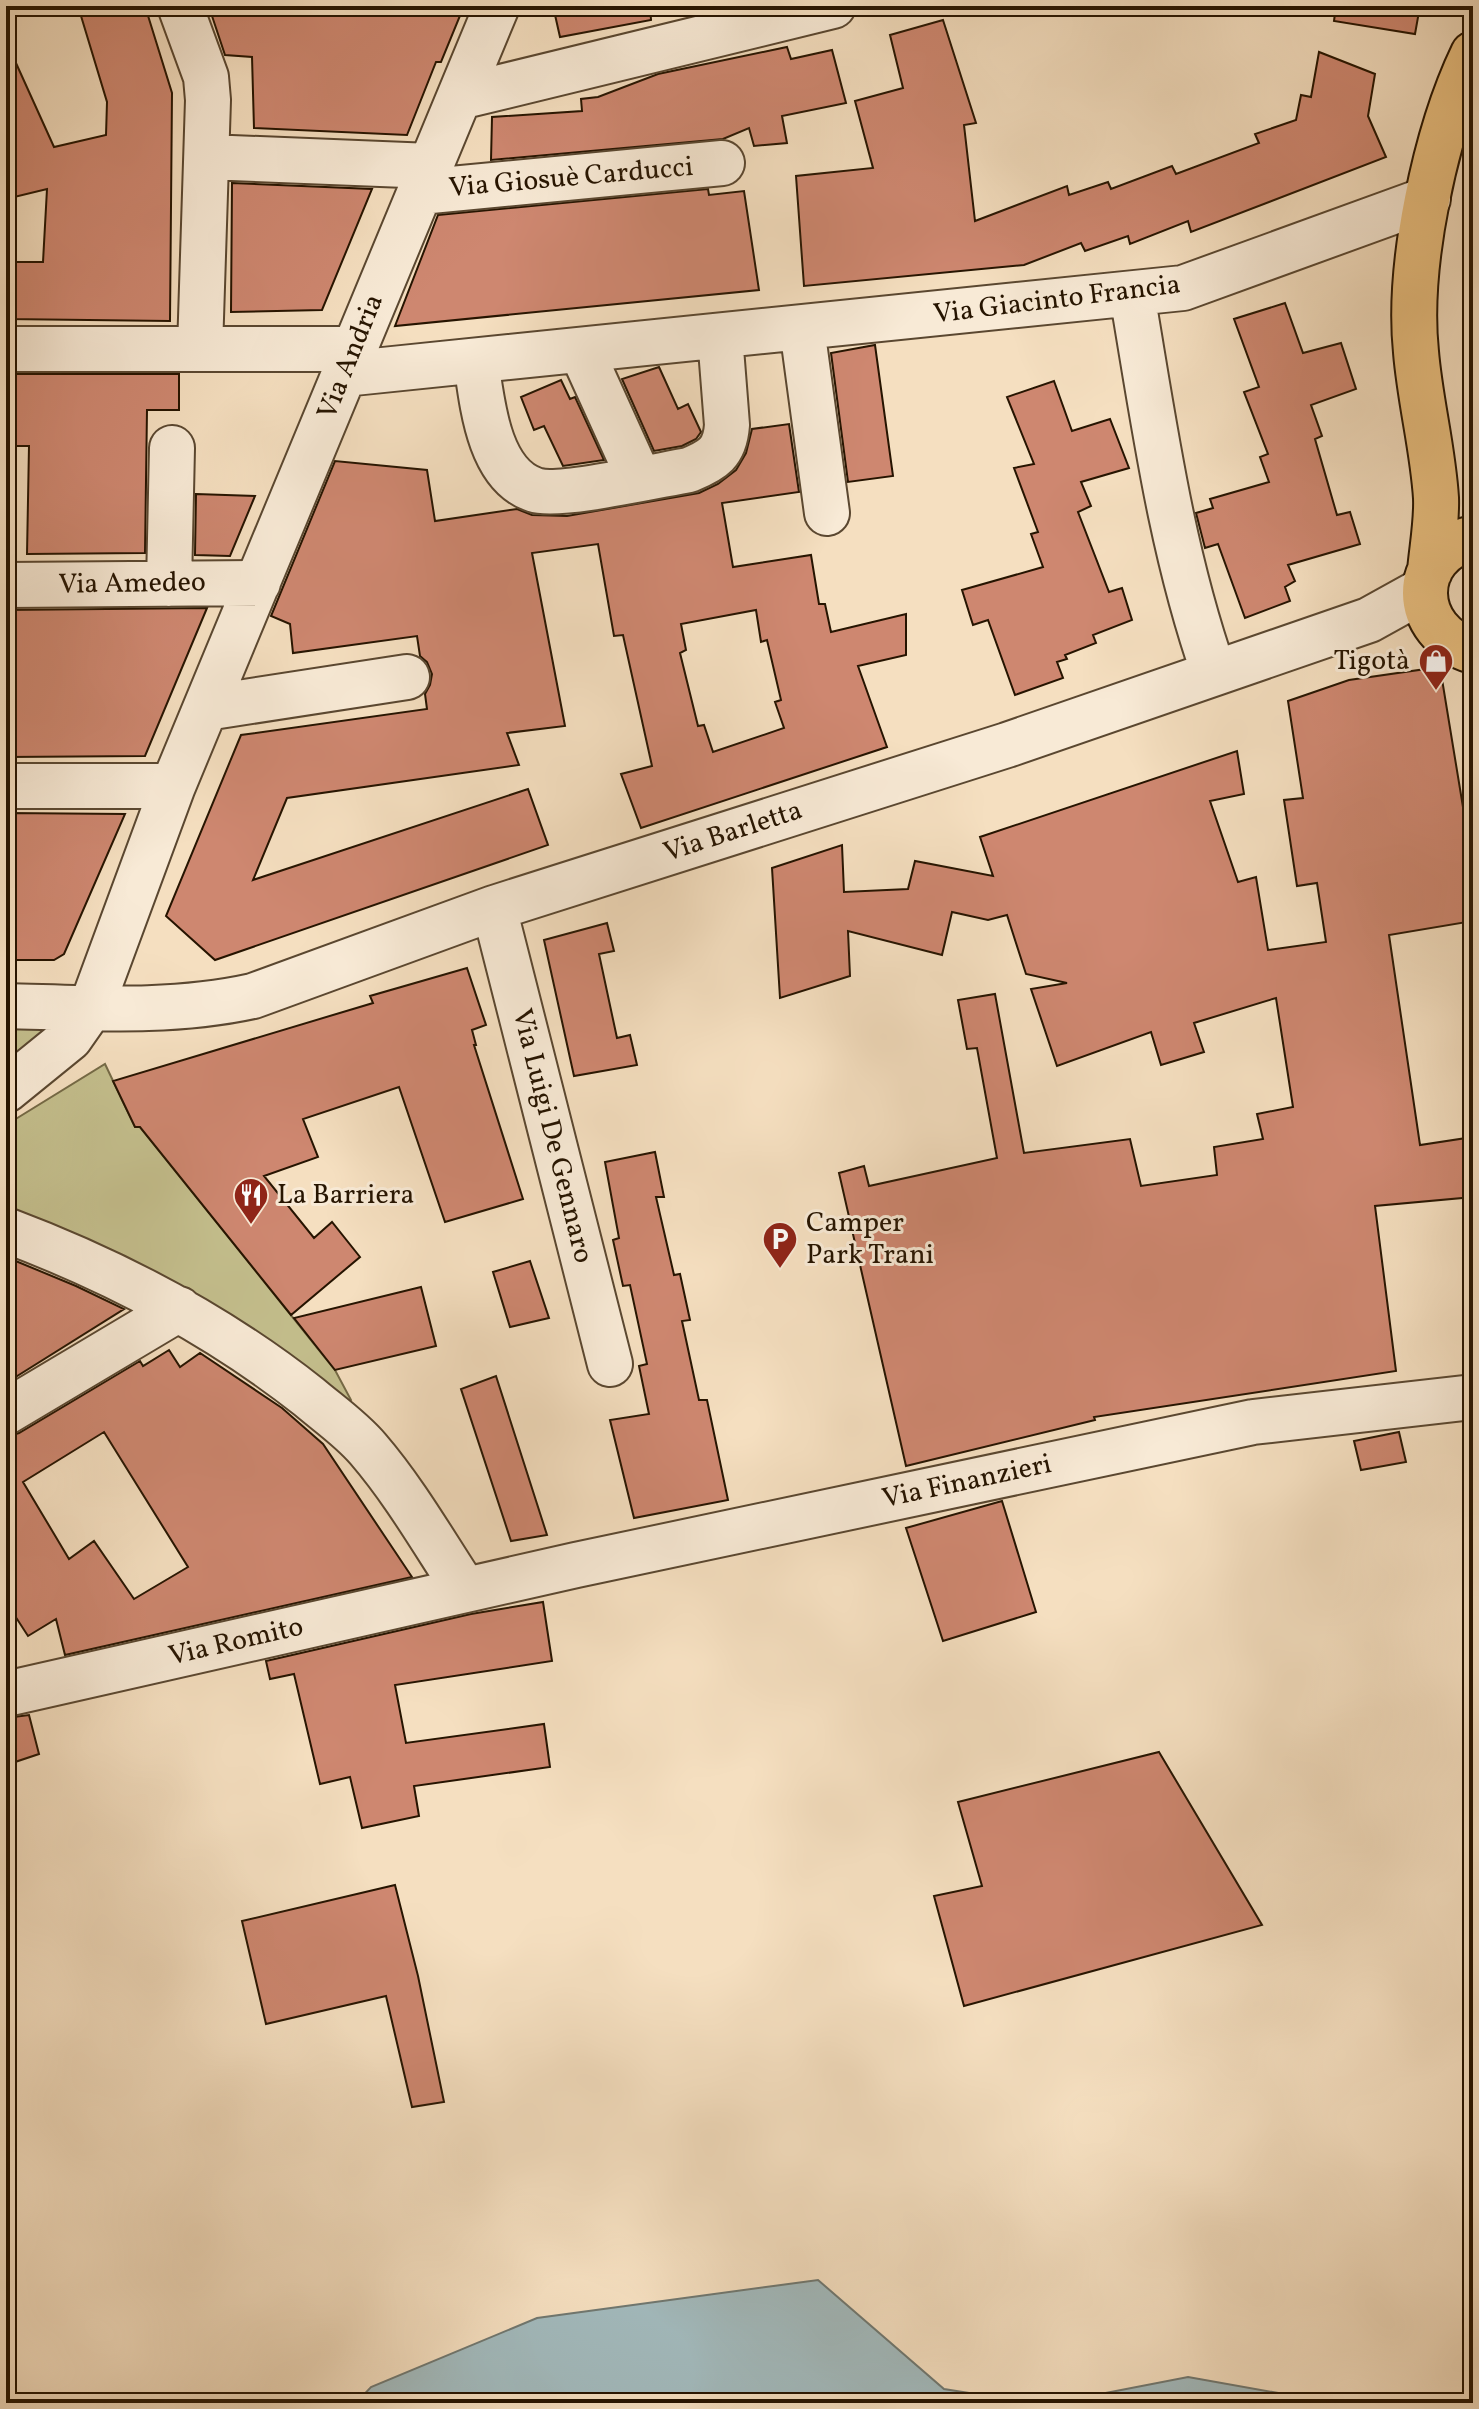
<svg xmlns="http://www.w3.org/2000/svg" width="1479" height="2409" viewBox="0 0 1479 2409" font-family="Vollkorn,serif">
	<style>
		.green { fill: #c4bf8d; stroke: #756a46; stroke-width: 2 }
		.water { fill: #a2babd; stroke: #707871; stroke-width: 2 }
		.building { fill: #ce8770; stroke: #261400; stroke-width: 2; fill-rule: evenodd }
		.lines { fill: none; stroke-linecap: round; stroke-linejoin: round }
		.minor-casing { stroke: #5a4730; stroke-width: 48 }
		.major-casing { stroke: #261400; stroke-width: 48 }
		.minor { stroke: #f8ead6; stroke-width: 44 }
		.major { stroke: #eac080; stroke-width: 44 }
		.labels { text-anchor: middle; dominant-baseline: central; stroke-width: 6; stroke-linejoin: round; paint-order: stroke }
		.street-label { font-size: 28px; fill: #261400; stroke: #f8ead6 }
		.poi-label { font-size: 28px; fill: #261400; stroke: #f8ead6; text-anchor: start }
	</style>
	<rect width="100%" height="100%" fill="#f5dfc0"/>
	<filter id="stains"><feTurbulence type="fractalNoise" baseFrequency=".0025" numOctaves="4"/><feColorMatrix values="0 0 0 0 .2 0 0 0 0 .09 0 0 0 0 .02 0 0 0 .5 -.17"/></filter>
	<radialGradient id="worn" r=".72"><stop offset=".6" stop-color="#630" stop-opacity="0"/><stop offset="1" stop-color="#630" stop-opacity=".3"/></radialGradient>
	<path class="green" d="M 6,1020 L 45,1028 L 48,1039 L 6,1070 Z
		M 105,1064 L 135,1127 L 140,1127 L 335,1370 L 351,1400 L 342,1408 L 6,1210 L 6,1125 Z"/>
	<path class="water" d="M 818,2280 L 944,2389 L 1032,2403 L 356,2403 L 371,2387 L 537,2318 Z
		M 1188,2377 L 1323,2401 L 1324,2403 L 1054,2403 Z"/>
	<path class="building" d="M 78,6 L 145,6 L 172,93 L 170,321 L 6,319 L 6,262 L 43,262 L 47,189 L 6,199 L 6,41 L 54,147 L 106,135 L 107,102 Z
		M 233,6 L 464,6 L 441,62 L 436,62 L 407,135 L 254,128 L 252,57 L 225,55 L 211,13 Z
		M 553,6 L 650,6 L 651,20 L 560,37 Z
		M 1336,6 L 1420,6 L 1415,34 L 1334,21 Z
		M 943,20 L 976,123 L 964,125 L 975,221 L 1067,186 L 1069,195 L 1108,182 L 1111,189 L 1172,166 L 1176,174 L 1259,143 L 1255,134 L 1296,120 L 1301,95 L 1311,97 L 1319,52 L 1375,74 L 1368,116 L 1386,157 L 1191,232 L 1188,221 L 1130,244 L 1128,236 L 1085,251 L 1081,243 L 1024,265 L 804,286 L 796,176 L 873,168 L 855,101 L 903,88 L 890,35 Z
		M 787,47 L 791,59 L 832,50 L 846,103 L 782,116 L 787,143 L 754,146 L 749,128 L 723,139 L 491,160 L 492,117 L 582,111 L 581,99 L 598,97 L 658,74 Z
		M 232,183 L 372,189 L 322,310 L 231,312 Z
		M 708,189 L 709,195 L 744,191 L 759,290 L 395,326 L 438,215 Z
		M 1285,303 L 1303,353 L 1341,343 L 1356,389 L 1311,405 L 1322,436 L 1315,439 L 1337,515 L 1350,512 L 1360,544 L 1288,565 L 1295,581 L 1285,587 L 1290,601 L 1245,618 L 1218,544 L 1205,548 L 1196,513 L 1213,508 L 1210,499 L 1269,482 L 1260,457 L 1268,454 L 1244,392 L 1259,387 L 1234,319 Z
		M 875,345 L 893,476 L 848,482 L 831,353 Z
		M 659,367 L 678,409 L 688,404 L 701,432 L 696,439 L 682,446 L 654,451 L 622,379 Z
		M 6,374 L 179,374 L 179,410 L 147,410 L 145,553 L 27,554 L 29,446 L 6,446 Z
		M 561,380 L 570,399 L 575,397 L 604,460 L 563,466 L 544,426 L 534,430 L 521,397 Z
		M 1054,381 L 1072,431 L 1110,419 L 1129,468 L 1081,482 L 1091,506 L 1078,512 L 1109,592 L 1122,588 L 1132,620 L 1093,635 L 1096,643 L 1065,655 L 1067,659 L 1057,662 L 1063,678 L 1015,695 L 988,620 L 973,625 L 962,590 L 1043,567 L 1031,534 L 1038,532 L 1014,468 L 1034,464 L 1007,397 Z
		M 789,424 L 799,492 L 722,503 L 733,567 L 811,555 L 819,604 L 825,604 L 831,632 L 906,614 L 906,655 L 858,666 L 887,747 L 641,828 L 621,774 L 652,766 L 623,635 L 614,636 L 598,544 L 532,553 L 565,726 L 507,733 L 519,765 L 287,798 L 253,880 L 528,789 L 548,845 L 215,960 L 166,916 L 241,735 L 427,709 L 425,694 L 430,685 L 432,674 L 427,662 L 420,656 L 417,636 L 293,653 L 290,624 L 271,616 L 335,461 L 427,470 L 435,521 L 517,509 L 532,515 L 567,516 L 699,493 L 718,484 L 736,470 L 746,453 L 752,429 ZM 756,610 L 761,642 L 767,640 L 781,700 L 775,702 L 784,728 L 713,752 L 704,725 L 698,726 L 680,653 L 686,650 L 681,624 Z
		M 196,494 L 255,496 L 230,556 L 195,555 Z
		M 207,608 L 145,756 L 6,757 L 6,610 Z
		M 1440,667 L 1473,868 L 1473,921 L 1389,935 L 1420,1145 L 1473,1137 L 1473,1197 L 1375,1206 L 1396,1371 L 1094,1417 L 1095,1420 L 906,1466 L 839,1173 L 864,1166 L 869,1186 L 997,1158 L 977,1048 L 967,1049 L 958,1000 L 995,994 L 1024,1153 L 1130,1139 L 1141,1186 L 1217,1175 L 1214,1147 L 1263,1139 L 1257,1114 L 1293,1107 L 1276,998 L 1194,1023 L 1204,1052 L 1161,1065 L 1151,1032 L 1057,1066 L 1031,989 L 1067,983 L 1026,974 L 1007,915 L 988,920 L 952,912 L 942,955 L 848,931 L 850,976 L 780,998 L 772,868 L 842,845 L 844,892 L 908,889 L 915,861 L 993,876 L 980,837 L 1237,751 L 1244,794 L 1210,801 L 1238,882 L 1256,877 L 1268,950 L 1326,942 L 1317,883 L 1297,886 L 1284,800 L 1303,798 L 1288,701 L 1349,680 Z
		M 6,813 L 125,814 L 64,954 L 54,960 L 6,960 Z
		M 607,923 L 614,951 L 599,954 L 617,1038 L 630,1035 L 637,1065 L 574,1076 L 544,940 Z
		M 467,968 L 486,1025 L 472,1030 L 476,1045 L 474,1045 L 523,1199 L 445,1222 L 399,1087 L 303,1119 L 318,1157 L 264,1176 L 314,1238 L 332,1222 L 360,1257 L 291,1315 L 140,1127 L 135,1127 L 113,1081 L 373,1003 L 370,996 Z
		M 655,1152 L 664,1197 L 656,1197 L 674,1275 L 680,1274 L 690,1320 L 682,1321 L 699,1400 L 707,1400 L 728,1500 L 634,1518 L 610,1420 L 649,1414 L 639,1366 L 647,1364 L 630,1285 L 623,1286 L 613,1240 L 619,1238 L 605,1162 Z
		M 6,1257 L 76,1286 L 124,1309 L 6,1383 Z
		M 530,1261 L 549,1318 L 510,1327 L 493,1272 Z
		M 421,1287 L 436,1346 L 335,1370 L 294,1318 Z
		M 169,1350 L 180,1367 L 200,1353 L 282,1408 L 323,1444 L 412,1577 L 65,1655 L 56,1619 L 28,1636 L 6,1602 L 6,1437 L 19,1433 L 140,1361 L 143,1366 ZM 104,1432 L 188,1567 L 134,1599 L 94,1541 L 69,1559 L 23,1482 Z
		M 496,1376 L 547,1535 L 511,1541 L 461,1389 Z
		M 1399,1432 L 1406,1462 L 1361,1470 L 1354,1441 Z
		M 1002,1501 L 1036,1612 L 943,1641 L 906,1528 Z
		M 543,1602 L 552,1661 L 395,1685 L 406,1743 L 544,1724 L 550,1767 L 414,1786 L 419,1816 L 362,1828 L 350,1777 L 320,1784 L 294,1674 L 270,1679 L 266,1661 L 471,1614 Z
		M 29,1715 L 39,1754 L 6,1765 L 6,1718 Z
		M 1159,1752 L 1262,1925 L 964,2006 L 934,1896 L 982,1886 L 958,1802 Z
		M 395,1885 L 418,1976 L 444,2102 L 412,2107 L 386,1996 L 266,2024 L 242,1921 Z"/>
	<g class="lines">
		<g class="minor-casing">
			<path id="minor" d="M 180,6 L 206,77 L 208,100 L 200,349
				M 460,97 L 833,6
				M 207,157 L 431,166
				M 420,192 L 722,163
				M 1132,294 C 1154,423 1171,550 1214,673
				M 802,328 L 827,513
				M 6,349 L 355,349
				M 581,350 L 639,478
				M 476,361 C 482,402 488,475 535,490 C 558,498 659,475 689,470 C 713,460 725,453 727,425 L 720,336
				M 344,374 L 1183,288 L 1428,199
				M 169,584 L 172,448
				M 6,585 L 258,583
				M 206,708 L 407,677
				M 6,786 L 173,786
				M 494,908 L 610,1364
				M 6,1006 C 89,1008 172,1014 253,996 L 494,908 L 1007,745 L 1369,620 L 1425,589
				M 6,1090 L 70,1038 L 91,1008 L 173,786 L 497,6
				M 6,1230 C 115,1271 218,1325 309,1397 C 329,1414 351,1429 368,1449 C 405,1492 434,1543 465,1590
				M 6,1412 L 179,1309
				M 6,1694 L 576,1565 L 1253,1422 L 1473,1397"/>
		</g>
		<g class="major-casing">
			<path id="major" d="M 1473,538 C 1408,554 1410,632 1473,651
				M 1430,571 C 1432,548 1437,522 1436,498 C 1433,449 1420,401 1416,352 C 1407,266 1435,133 1473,54"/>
		</g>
		<use href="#minor" class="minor"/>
		<use href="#major" class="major"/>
	</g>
	<defs>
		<g id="shop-pin" transform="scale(1.8)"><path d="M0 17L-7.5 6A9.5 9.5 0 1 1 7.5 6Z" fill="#8f2418" stroke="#f8ead6"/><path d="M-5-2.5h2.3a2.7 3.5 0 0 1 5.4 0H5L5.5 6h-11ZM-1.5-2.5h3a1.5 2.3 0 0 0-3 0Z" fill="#fff"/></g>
		<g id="restaurant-pin" transform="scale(1.8)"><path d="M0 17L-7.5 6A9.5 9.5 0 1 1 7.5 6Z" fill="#8f2418" stroke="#f8ead6"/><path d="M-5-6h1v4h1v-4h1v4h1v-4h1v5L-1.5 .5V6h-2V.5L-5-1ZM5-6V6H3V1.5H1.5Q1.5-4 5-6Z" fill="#fff"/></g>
		<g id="parking-pin" transform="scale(1.8)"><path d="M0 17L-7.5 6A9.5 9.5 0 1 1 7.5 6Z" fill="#8f2418" stroke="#f8ead6"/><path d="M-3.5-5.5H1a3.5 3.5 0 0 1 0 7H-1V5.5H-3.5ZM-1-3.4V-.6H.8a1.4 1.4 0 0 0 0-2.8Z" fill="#fff"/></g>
	</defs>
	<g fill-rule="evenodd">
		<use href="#shop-pin" x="1436" y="661"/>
		<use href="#restaurant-pin" x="251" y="1195"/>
		<use href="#parking-pin" x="780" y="1239"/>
	</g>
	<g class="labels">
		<g class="street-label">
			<text transform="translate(571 178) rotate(-5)">Via Giosuè Carducci</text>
			<text transform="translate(1057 300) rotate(-7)">Via Giacinto Francia</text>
			<text transform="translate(351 357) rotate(-68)">Via Andria</text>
			<text transform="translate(132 584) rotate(-1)">Via Amedeo</text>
			<text transform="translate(733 832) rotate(-18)">Via Barletta</text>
			<text transform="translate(552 1136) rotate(76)">Via Luigi De Gennaro</text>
			<text transform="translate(967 1482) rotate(-12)">Via Finanzieri</text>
			<text transform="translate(236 1642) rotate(-13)">Via Romito</text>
		</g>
		<g class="poi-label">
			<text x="1410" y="661" text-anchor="end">Tigotà</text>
			<text x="277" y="1195">La Barriera</text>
			<text x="806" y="1223">Camper<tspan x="806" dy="32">Park Trani</tspan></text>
		</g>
	</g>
	<rect width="1479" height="2409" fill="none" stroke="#f5dfc0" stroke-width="32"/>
	<rect x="8" y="8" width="1463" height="2393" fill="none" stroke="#261400" stroke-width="4"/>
	<rect x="16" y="16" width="1447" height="2377" fill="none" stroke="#261400" stroke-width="2"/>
	<rect width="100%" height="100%" filter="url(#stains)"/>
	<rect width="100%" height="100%" fill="url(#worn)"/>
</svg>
